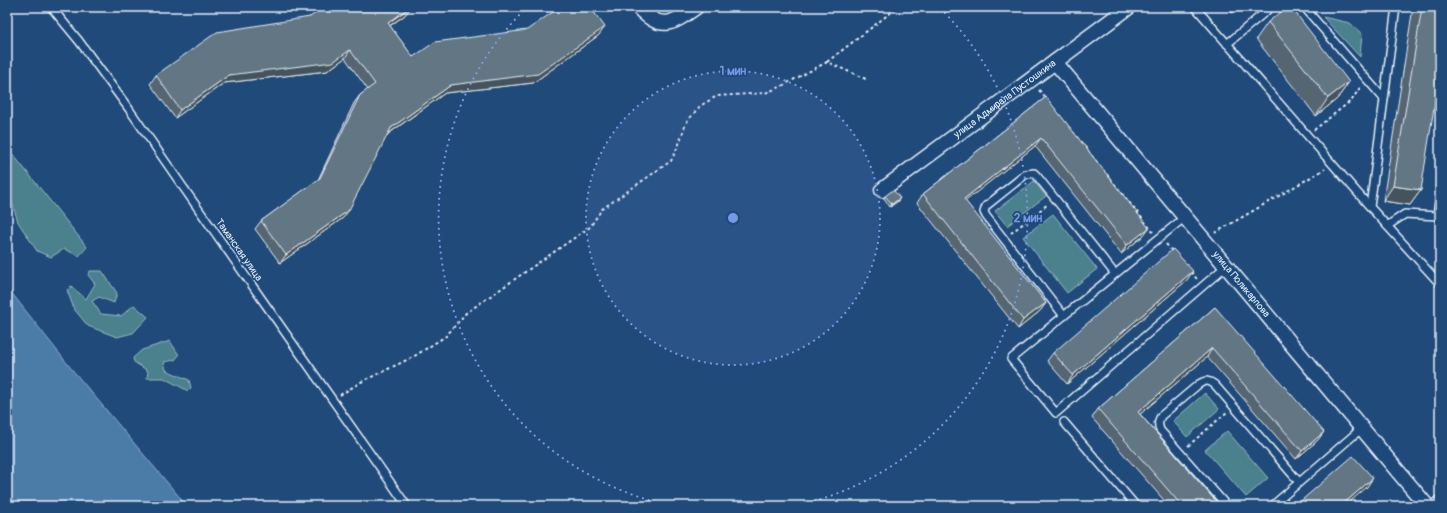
<svg xmlns="http://www.w3.org/2000/svg" width="1447" height="513" viewBox="0 0 1447 513" font-family="Pangolin,sans-serif">
	<style>
		.green { fill: #4b808d; stroke: #9ab8c2 }
		.water { fill: #4b7ba8; stroke: #8aaac8 }
		.lines { fill: none; stroke-linecap: round; stroke-linejoin: round }
		.lane-casing { stroke: #e8f1f8; stroke-width: 10 }
		.street-casing { stroke: #e8f1f8; stroke-width: 17 }
		.path { stroke: #e8f1f8; stroke-width: 2; stroke-dasharray: 3 3; stroke-linecap: butt }
		.lane { stroke: #1f4a7a; stroke-width: 7 }
		.street { stroke: #1f4a7a; stroke-width: 14 }
		.wall { fill: #556572; stroke: #e8f1f8 }
		.shaded-wall { fill: #45535c; stroke: #e8f1f8 }
		.building { fill: #637684; stroke: #e8f1f8 }
		.ring { fill: none; stroke: #7897e6; stroke-width: 2; stroke-dasharray: 2 4 }
		.labels { text-anchor: middle; dominant-baseline: central; stroke-width: 3.5; stroke-linejoin: round; paint-order: stroke }
		.street-label { font-size: 10px; fill: #e8f1f8; stroke: #1f4a7a }
		.centre { fill: #7897e6; stroke: #1f4a7a; stroke-width: 2 }
		.ring-label { font-size: 12px; text-anchor: middle; font-weight: bold; fill: #7897e6; stroke: #1f4a7a; stroke-width: 3.5; stroke-linejoin: round; paint-order: stroke }
	</style>
	<rect width="100%" height="100%" fill="#1f4a7a"/>
	<filter id="ink" filterUnits="userSpaceOnUse"><feTurbulence type="fractalNoise" baseFrequency=".025" numOctaves="2"/><feDisplacementMap in="SourceGraphic" scale="8" xChannelSelector="R" yChannelSelector="G"/><feConvolveMatrix kernelMatrix="1 2 1 2 8 2 1 2 1" color-interpolation-filters="sRGB"/></filter>
	<g filter="url(#ink)">
		<path class="green" d="M 1323,17 L 1350,23 L 1362,34 L 1360,57 Z
			M 7,147 L 87,247 L 79,256 L 64,249 L 51,257 L 37,251 L 18,222 L 11,199 L 7,195 Z
			M 1034,181 L 1046,196 L 1007,226 L 995,211 Z
			M 1053,214 L 1097,269 L 1067,293 L 1023,237 Z
			M 90,271 L 102,271 L 117,293 L 114,303 L 99,297 L 92,301 L 101,314 L 121,316 L 134,305 L 148,317 L 133,333 L 117,337 L 88,326 L 74,309 L 67,290 L 71,286 L 86,299 L 95,284 L 88,275 Z
			M 170,341 L 179,355 L 175,360 L 164,362 L 166,370 L 189,380 L 191,388 L 188,391 L 164,378 L 147,378 L 148,371 L 134,362 L 133,358 L 142,350 Z
			M 1205,393 L 1219,409 L 1187,437 L 1173,421 Z
			M 1227,431 L 1268,478 L 1246,497 L 1205,450 Z"/>
		<path class="water" d="M 7,287 L 70,367 L 187,506 L 7,506 Z"/>
		<g class="lines">
			<g class="lane-casing">
				<path id="lane" d="M 51,7 L 79,41 L 129,109 L 183,187 L 407,506
					M 1195,7 L 1370,207 L 1440,284
					M 1304,7 L 1384,99
					M 1227,44 L 1271,7
					M 1370,207 L 1396,7
					M 1185,217 L 1011,359 L 1056,413 L 1226,266
					M 1387,226 L 1405,214 L 1437,216 L 1440,194
					M 1064,316 L 986,216 L 984,212 L 986,206 L 1026,174 L 1034,173 L 1037,176 L 1115,274
					M 1064,422 L 1136,506
					M 1227,506 L 1160,430 C 1158,424 1158,421 1161,416 L 1199,384 C 1206,380 1209,380 1215,385 L 1299,482
					M 1272,506 L 1362,428"/>
			</g>
			<g class="street-casing">
				<g id="street">
					<path d="M 638,7 C 661,32 672,24 696,7"/>
					<path id="s1" d="M 1055,62 L 1427,506"/>
					<path id="s2" d="M 882,190 L 1129,7"/>
					<path d="M 1437,506 L 1440,503"/>
				</g>
			</g>
			<path class="path" d="M 827,62 L 898,7
				M 1039,90 L 1153,232
				M 1314,130 L 1352,100 L 1361,86
				M 1438,225 L 1440,238
				M 1011,233 L 1048,204
				M 1215,233 L 1325,169
				M 1166,244 L 1172,251
				M 1191,272 L 1197,279
				M 340,395 L 361,382 L 413,357 L 446,336 L 466,313 L 590,227 L 602,209 L 671,161 L 679,144 L 686,123 L 700,106 L 717,96 L 765,93 L 778,88 L 827,62 L 868,80
				M 1188,446 L 1227,412"/>
			<use href="#lane" class="lane"/>
			<use href="#street" class="street"/>
		</g>
		<path class="wall" d="M 411,7 L 405,15 L 390,26 L 413,57 L 599,35 L 533,83 L 445,93 L 387,135 L 343,218 L 280,263 L 255,229 L 261,221 L 318,180 L 354,103 L 360,95 L 368,90 L 345,58 L 327,71 L 224,83 L 175,118 L 150,84 L 156,75 L 310,17 Z
			M 1228,7 L 1239,7 L 1232,13 Z
			M 1413,7 L 1440,7 L 1421,190 L 1410,205 L 1383,201 Z
			M 1268,22 L 1349,82 L 1337,99 L 1316,116 L 1256,39 Z
			M 1046,97 L 1143,236 L 1121,254 L 1035,146 L 965,201 L 1046,303 L 1040,311 L 1018,329 L 917,203 L 923,194 Z
			M 885,196 L 898,201 L 890,207 L 884,198 Z
			M 1187,280 L 1067,384 L 1047,361 L 1053,353 Z
			M 1215,307 L 1318,440 L 1296,459 L 1207,357 L 1140,414 L 1220,506 L 1169,506 L 1092,418 L 1098,409 Z"/>
		<path class="shaded-wall" d="M 411,7 L 405,15 L 382,31 L 388,23 Z
			M 1236,7 L 1239,7 L 1232,13 Z
			M 605,27 L 599,35 L 533,83 L 445,93 L 385,136 L 391,128 L 451,85 Z
			M 350,50 L 345,58 L 327,71 L 224,83 L 175,118 L 180,110 L 229,75 Z
			M 1349,82 L 1337,99 L 1316,116 L 1328,98 Z
			M 1041,138 L 1035,146 L 958,207 L 964,199 Z
			M 1393,186 L 1421,190 L 1410,205 L 1383,201 Z
			M 900,198 L 898,201 L 890,207 L 892,204 Z
			M 349,210 L 343,218 L 280,263 L 286,255 Z
			M 1149,228 L 1143,236 L 1121,254 L 1127,245 Z
			M 1193,271 L 1187,280 L 1067,384 L 1073,375 Z
			M 1046,303 L 1040,311 L 1018,329 L 1023,320 Z
			M 1212,348 L 1207,357 L 1132,421 L 1138,412 Z
			M 1324,432 L 1318,440 L 1296,459 L 1302,451 Z
			M 1373,478 L 1367,487 L 1345,506 L 1341,506 Z"/>
		<path class="building" d="M 324,7 L 410,7 L 388,23 L 413,57 L 435,42 L 527,30 L 560,7 L 590,7 L 605,27 L 538,74 L 451,85 L 391,128 L 349,210 L 286,255 L 261,221 L 320,178 L 360,95 L 375,84 L 350,50 L 333,62 L 229,75 L 180,110 L 156,75 L 217,32 L 310,17 Z
			M 1287,7 L 1291,7 L 1349,82 L 1328,98 L 1268,22 Z
			M 1422,7 L 1440,7 L 1440,69 L 1421,190 L 1393,186 Z
			M 1046,97 L 1149,228 L 1127,245 L 1041,138 L 964,199 L 1046,303 L 1023,320 L 923,194 Z
			M 893,190 L 900,198 L 892,204 L 885,196 Z
			M 1173,249 L 1193,271 L 1073,375 L 1053,353 Z
			M 1215,307 L 1324,432 L 1302,451 L 1212,348 L 1138,412 L 1220,506 L 1182,506 L 1098,409 Z
			M 1353,456 L 1373,478 L 1341,506 L 1295,506 Z"/>
	</g>
	<circle cx="733" cy="218" r="147" fill="#7897e6" fill-opacity=".12"/>
	<g class="ring">
		<circle cx="733" cy="218" r="147"/>
		<path d="M667 505A295 295 0 0 1 526 8M940 8A295 295 0 0 1 799 505"/>
	</g>
	<g class="labels">
		<g class="street-label">
			<text stroke="none"><textPath href="#s2" startOffset="153">улица Адмирала Пустошкина</textPath></text>
			<text transform="translate(239 250) rotate(55)">Таманская улица</text>
			<text stroke="none"><textPath href="#s1" startOffset="290">улица Поликарпова</textPath></text>
		</g>
	</g>
	<circle cx="733" cy="218" r="6" class="centre"/>
	<g class="ring-label">
		<text x="733" y="75">1 мин</text>
		<text x="1028" y="222">2 мин</text>
	</g>
	<rect width="1447" height="513" fill="none" stroke="#1f4a7a" stroke-width="24"/>
	<rect x="12" y="12" width="1423" height="489" fill="none" stroke="#e8f1f8" stroke-width="1.5" filter="url(#ink)"/>
</svg>
